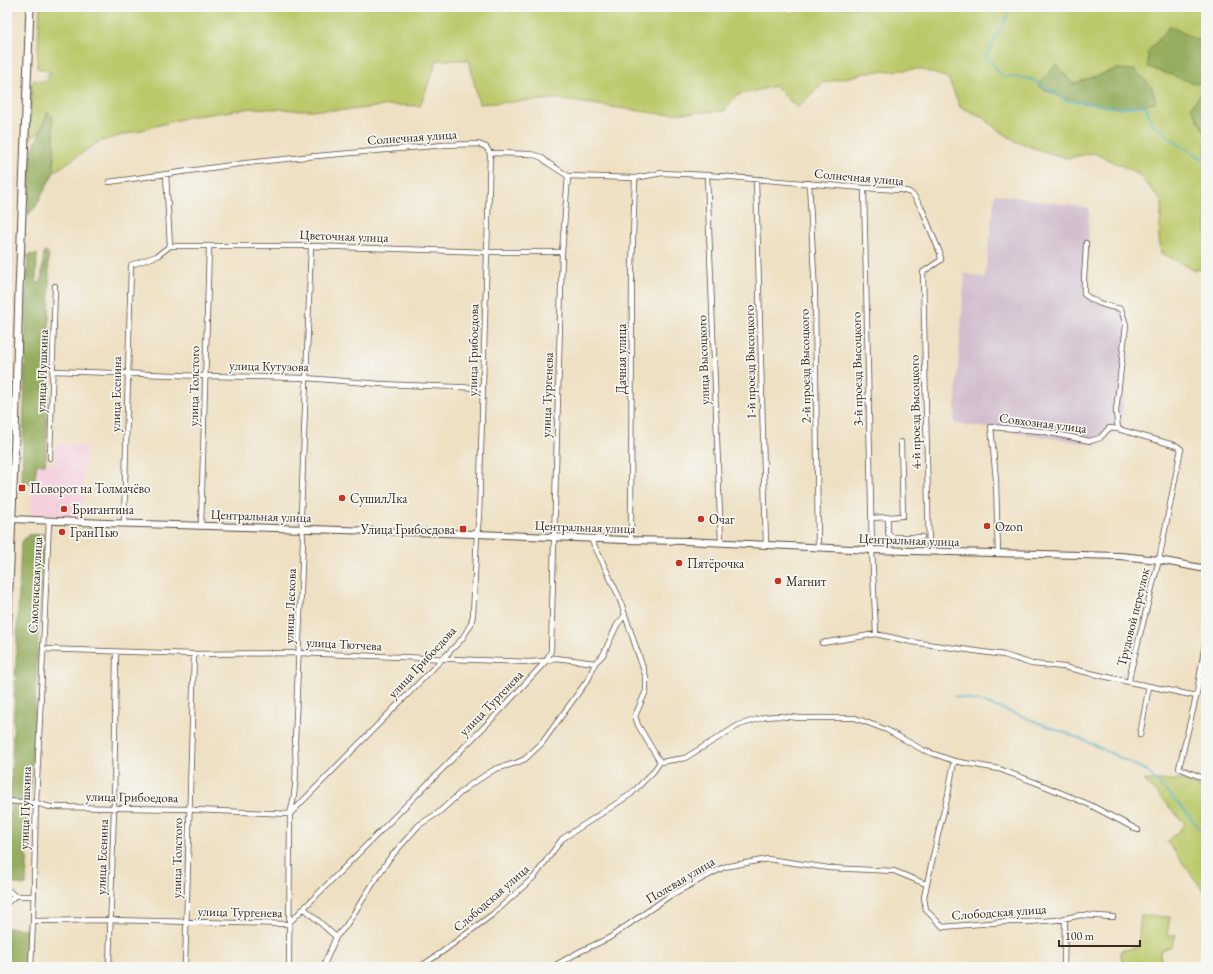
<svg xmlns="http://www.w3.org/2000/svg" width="1213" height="974" viewBox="0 0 1213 974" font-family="'EB Garamond',serif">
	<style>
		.built { fill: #f4cfdd }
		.industrial { fill: #d0bdcd }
		.green { fill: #bcc96b; stroke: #7c7a44; fill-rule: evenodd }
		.forest { fill: #95ad5f; stroke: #686c3e }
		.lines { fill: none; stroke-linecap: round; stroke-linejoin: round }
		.stream { stroke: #4cb3ca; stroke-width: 1.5 }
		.street-casing { stroke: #564537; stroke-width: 6 }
		.secondary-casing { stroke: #564537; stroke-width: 8 }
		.primary-casing { stroke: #564537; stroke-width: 9 }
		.street { stroke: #fff; stroke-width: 4.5 }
		.secondary { stroke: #fff; stroke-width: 6 }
		.primary { stroke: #fff; stroke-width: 7 }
		.poi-dot { fill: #c8321e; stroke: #f6f6f2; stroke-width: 1.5 }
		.labels { text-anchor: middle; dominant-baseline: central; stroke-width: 3.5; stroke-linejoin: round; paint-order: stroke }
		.street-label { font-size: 13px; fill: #3b2a1e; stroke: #f6f6f2 }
		.poi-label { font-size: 13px; fill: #3b2a1e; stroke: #f6f6f2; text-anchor: start }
	</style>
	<rect width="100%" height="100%" fill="#f6f6f2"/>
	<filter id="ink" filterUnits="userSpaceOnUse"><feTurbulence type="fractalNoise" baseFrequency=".025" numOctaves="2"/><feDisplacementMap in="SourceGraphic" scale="8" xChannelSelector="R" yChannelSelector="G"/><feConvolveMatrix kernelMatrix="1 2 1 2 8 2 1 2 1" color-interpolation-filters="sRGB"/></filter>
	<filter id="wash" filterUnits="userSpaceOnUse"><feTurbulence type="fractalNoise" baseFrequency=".012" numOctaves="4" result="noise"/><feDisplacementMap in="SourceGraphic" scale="16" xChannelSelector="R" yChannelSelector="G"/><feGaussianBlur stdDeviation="0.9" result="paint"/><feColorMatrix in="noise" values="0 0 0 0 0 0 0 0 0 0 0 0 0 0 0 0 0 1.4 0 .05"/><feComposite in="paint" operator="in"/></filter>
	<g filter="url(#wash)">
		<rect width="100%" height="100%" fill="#eee0c2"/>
		<path class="built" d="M 55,444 L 85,445 L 83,514 L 82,518 L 30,514 L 33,486 L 35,485 L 38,464 L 45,464 L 54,462 Z"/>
		<path class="industrial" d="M 995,194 L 1089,208 L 1087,294 L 1121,309 L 1127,320 L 1124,398 L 1120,427 L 1098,445 L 954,423 L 965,273 L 985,278 Z"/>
		<path class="green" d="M 40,7 L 725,7 L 735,11 L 746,7 L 782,7 L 792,14 L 795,7 L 1206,7 L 1206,37 L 1197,40 L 1197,84 L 1206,79 L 1206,90 L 1203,91 L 1191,107 L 1206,134 L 1206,268 L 1194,270 L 1161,253 L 1159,237 L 1162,202 L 1137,173 L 1094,153 L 1067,158 L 1049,153 L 1017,142 L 994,127 L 983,117 L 960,107 L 948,78 L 920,69 L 870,72 L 823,83 L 797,108 L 775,86 L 735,96 L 725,111 L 661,114 L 557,99 L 479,104 L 469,60 L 437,60 L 420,106 L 390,105 L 351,110 L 298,110 L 253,108 L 188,117 L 98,142 L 54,172 L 54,135 L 52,116 L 48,113 L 40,131 L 31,139 L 29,137 L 32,83 L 34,80 L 44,82 L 48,80 L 49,71 L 37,68 ZM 1056,64 L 1073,84 L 1117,69 L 1065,100 Z
			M 1144,780 L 1186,780 L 1206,791 L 1206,894 L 1167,842 L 1185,824 Z
			M 1141,915 L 1170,917 L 1167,935 L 1176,935 L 1172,946 L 1160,951 L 1161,962 L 1169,963 L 1169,967 L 1123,967 L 1120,951 L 1138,947 Z"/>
		<path class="forest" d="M 1170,26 L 1197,40 L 1206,37 L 1206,79 L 1197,84 L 1148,67 L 1148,52 Z
			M 1056,64 L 1073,84 L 1117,69 L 1135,70 L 1152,87 L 1156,102 L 1145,105 L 1119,108 L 1065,100 L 1038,86 Z
			M 1206,90 L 1206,134 L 1191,107 L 1203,91 Z
			M 48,112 L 52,116 L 54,135 L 54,172 L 36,206 L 28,215 L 31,154 Z
			M 7,241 L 9,242 L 11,286 L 7,291 Z
			M 44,252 L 48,252 C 51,301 48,350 47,400 C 46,421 48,443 45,464 L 37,464 L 34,484 L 22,483 L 28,255 L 37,254 L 36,282 L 41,283 Z
			M 7,297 L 12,300 L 7,439 Z
			M 43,534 L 26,885 L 7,883 L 21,543 L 28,535 Z
			M 7,928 L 28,929 L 26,967 L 7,967 Z"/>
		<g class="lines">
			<path class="stream" d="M 1012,7 L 986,56 L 1002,76 L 1031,79 L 1065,100 L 1119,108 L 1145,105 L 1151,122 L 1178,144 L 1206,160
				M 44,76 L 53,74
				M 7,77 L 10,77
				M 954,696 L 981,702 L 1011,712 L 1086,741 L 1147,771 L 1188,814 L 1206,838"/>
		</g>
	</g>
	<g filter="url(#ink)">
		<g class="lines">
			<g class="street-casing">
				<path id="street" d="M 166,174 L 170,246
					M 707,175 L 721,543
					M 756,179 L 766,545
					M 109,182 L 246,163 L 305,157 L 444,145 L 478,144 L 486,147 L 490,153 L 531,154 L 541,157 L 548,163 L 568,176 L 635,178 L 662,173 L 707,175 L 864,188 L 901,190 L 909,192 L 914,196 L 922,209 L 940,253 L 941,260 L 923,272 L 929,552
					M 809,183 L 815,293 L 818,548
					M 864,188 L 872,550 L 876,634
					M 1086,243 C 1086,260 1083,277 1084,294 C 1093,302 1109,307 1121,309 L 1126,325 L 1116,411 L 1118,429 L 1177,446 L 1181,449 L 1159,560 L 1130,674 L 1129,682 L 1149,686 L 1140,735
					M 53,371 L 205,376 L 306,378 L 380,384 L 483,388
					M 50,458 L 55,286
					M 888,517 L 888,533 L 891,537 L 922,537
					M 872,518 L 903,516 L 901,442
					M 124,523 L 131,265 L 157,256 L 170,246 L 311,246 L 487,252 L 562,252
					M 201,526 L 209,247
					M 631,540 L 632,268 L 635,178
					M 998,554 L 996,480 L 991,427 L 1041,431 L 1090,441 L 1100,438 L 1109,428 L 1118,429
					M 822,643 L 876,634 L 912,642 L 1004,655 L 1032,664 L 1064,667 L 1129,682
					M 43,649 L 194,654 L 299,653 L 529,662 L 546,661 L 555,658 L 580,661 L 595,663
					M 1149,686 L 1196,696
					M 954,761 L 948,795 L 939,830 L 924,897 L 926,910 L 943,927 L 1003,922 L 1028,922 L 1057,920 L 1081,915 L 1113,917
					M 660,762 L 685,758 L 739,725 L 765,717 L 778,716 L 800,718 L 855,718 L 887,730 L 923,750 L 954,761 L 999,769 L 1037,783 L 1088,804 L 1138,830
					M 1203,778 L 1179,768 L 1197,693 L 1206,637
					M 7,801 L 36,803 L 50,807 L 189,809 L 195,810 L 290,814 L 462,639 L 471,624 L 473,615 L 477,534 L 479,517 L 490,153
					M 7,889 L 15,896
					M 7,903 L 15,896 L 34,896
					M 305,909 L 336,937
					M 33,921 L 111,920 L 288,924 L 497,714 L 546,661 L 551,651 L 562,252 L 568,176
					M 31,967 L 33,921 L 36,803 L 49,521
					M 109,967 L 114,807 L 116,652
					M 185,967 L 194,654
					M 289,967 L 290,814 C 297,790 296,767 295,742 L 303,540 L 301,516 L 311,246
					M 323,967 L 336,937 L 345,927 L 389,859 L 419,825 L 438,813 L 467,787 L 495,769 L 516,763 L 525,759 L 542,743 L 589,678 L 595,663 L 603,655 L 617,625 L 625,615
					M 420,967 L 442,952 L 493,914 L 535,876 L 562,839 L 631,794 L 653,772 L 660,762 L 638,725 L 635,716 L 646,691 L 646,677 L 619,597 L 602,561 L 591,539
					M 552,967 L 581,951 L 609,938 L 671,895 L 724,867 L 768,859 L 829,868 L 894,871 L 926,884
					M 1064,967 L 1065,918"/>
			</g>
			<g class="secondary-casing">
				<path id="secondary" d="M 11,519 L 106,523 L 477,534 L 624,540 L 686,541 L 872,550 L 1120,556 L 1159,560 L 1206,569"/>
			</g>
			<g class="primary-casing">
				<path id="primary" d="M 7,636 L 15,437 L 19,291 L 30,7"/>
			</g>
			<use href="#street" class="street"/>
			<use href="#secondary" class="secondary"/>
			<use href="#primary" class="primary"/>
		</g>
	</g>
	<g class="poi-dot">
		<rect x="18" y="484" width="8" height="8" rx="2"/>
		<circle cx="342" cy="498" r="4"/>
		<circle cx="64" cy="509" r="4"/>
		<circle cx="701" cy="519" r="4"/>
		<circle cx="987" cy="526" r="4"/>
		<rect x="459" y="525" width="8" height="8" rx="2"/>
		<circle cx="62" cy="532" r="4"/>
		<circle cx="679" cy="563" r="4"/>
		<circle cx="778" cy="581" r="4"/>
	</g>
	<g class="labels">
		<g class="street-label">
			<text transform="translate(412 137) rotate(-4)">Солнечная улица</text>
			<text transform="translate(859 177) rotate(5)">Солнечная улица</text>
			<text transform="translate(344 236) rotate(2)">Цветочная улица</text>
			<text transform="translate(473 350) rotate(-89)">улица Грибоедова</text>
			<text transform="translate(621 359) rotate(-90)">Дачная улица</text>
			<text transform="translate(703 360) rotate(-92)">улица Высоцкого</text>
			<text transform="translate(750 362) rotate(-91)">1-й проезд Высоцкого</text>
			<text transform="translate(269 366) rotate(1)">улица Кутузова</text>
			<text transform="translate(805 366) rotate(-91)">2-й проезд Высоцкого</text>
			<text transform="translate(857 369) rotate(-91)">3-й проезд Высоцкого</text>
			<text transform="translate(42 371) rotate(-88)">улица Пушкина</text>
			<text transform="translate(194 386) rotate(-89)">улица Толстого</text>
			<text transform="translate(116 394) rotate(-89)">улица Есенина</text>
			<text transform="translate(547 395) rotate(-88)">улица Тургенева</text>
			<text transform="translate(915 412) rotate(-91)">4-й проезд Высоцкого</text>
			<text transform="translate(1043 423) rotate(7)">Совхозная улица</text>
			<text transform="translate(261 516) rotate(2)">Центральная улица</text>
			<text transform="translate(585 527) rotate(2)">Центральная улица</text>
			<text transform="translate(909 540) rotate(2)">Центральная улица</text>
			<text transform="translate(35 585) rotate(-87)">Смоленская улица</text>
			<text transform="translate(290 606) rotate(-88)">улица Лескова</text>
			<text transform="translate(1133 617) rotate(-76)">Трудовой переулок</text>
			<text transform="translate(344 644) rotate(3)">улица Тютчева</text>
			<text transform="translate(422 662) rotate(-47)">улица Грибоедова</text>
			<text transform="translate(491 703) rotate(-46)">улица Тургенева</text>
			<text transform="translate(132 797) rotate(1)">улица Грибоедова</text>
			<text transform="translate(25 808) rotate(-88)">улица Пушкина</text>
			<text transform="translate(102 857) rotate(-88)">улица Есенина</text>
			<text transform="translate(177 858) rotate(-89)">улица Толстого</text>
			<text transform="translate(680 880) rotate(-31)">Полевая улица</text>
			<text transform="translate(491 898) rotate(-41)">Слободская улица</text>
			<text transform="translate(240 912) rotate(1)">улица Тургенева</text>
			<text transform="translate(999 912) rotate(-4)">Слободская улица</text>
		</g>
		<g class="poi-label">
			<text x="30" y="488">Поворот на Толмачёво</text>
			<text x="350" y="498">СушилЛка</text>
			<text x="72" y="509">Бригантина</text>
			<text x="709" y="519">Очаг</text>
			<text x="995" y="526">Ozon</text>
			<text x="455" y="529" text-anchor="end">Улица Грибоедова</text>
			<text x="70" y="532">ГранПью</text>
			<text x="687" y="563">Пятёрочка</text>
			<text x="786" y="581">Магнит</text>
		</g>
	</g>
	<rect width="1213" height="974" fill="none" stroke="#f6f6f2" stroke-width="24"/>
	<path d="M1059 940v6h81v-6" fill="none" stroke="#3b2a1e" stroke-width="2"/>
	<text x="1065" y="940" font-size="12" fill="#3b2a1e" stroke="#f6f6f2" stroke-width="3" paint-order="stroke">100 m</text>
</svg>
